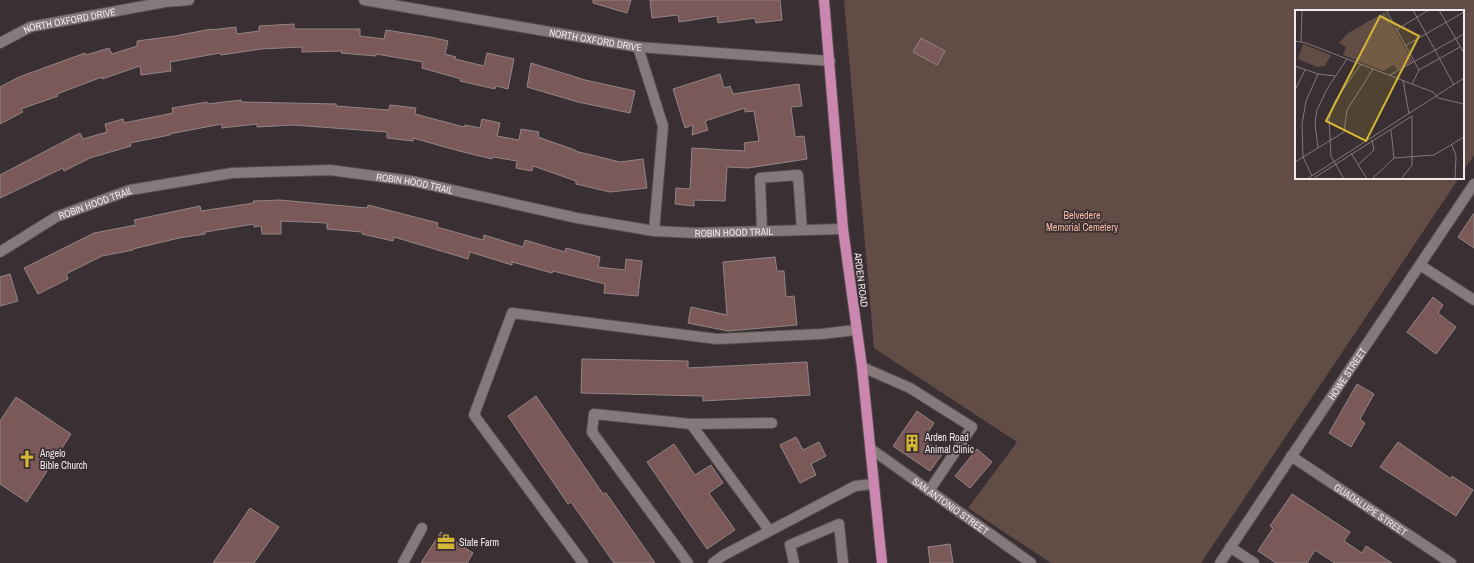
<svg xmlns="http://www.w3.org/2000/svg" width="1474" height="563" viewBox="0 0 1474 563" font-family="'Archivo Narrow',sans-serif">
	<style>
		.green { fill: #624d46 }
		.building { fill: #7b5959; stroke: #938585 }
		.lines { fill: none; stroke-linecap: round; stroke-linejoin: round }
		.minor-casing { stroke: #574e50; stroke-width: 12 }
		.major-casing { stroke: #574e50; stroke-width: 12 }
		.minor { stroke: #86797c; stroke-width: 10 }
		.major { stroke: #cc87b1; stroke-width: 10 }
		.labels { text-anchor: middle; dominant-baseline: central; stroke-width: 3.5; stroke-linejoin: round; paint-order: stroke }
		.street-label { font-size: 10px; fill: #f1eaeb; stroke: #3a2f32 }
		.park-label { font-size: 10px; fill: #f5b9a5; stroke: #3a2f32 }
		.poi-label { font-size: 10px; fill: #f1eaeb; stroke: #3a2f32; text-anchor: start }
		.inset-road { fill: none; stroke: #837a7c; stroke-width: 1 }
		.view { fill: #d4b635; fill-opacity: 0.15; stroke: #d4b635; stroke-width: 2 }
		.inset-edge { fill: none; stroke: #f1eaeb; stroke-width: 2 }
	</style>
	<rect width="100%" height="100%" fill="#3a2f32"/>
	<path class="green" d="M 844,0 L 1474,0 L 1474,155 L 1463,172 L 1463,11 L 1296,11 L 1296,178 L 1459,178 L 1201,563 L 1051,563 L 968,508 L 1017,442 L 874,348 Z"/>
	<path class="building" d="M 593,0 L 631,0 L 627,13 L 593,3 Z
		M 650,0 L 780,0 L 782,20 L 756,23 L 755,18 L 718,23 L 717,16 L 679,22 L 678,15 L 652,18 Z
		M 294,24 L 294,29 L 360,29 L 360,36 L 384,39 L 386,30 L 430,37 L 448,41 L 445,54 L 456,57 L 455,59 L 484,66 L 487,53 L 514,59 L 508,89 L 496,86 L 495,89 L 460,81 L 461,79 L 422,68 L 423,62 L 376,54 L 376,56 L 341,53 L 342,51 L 302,52 L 302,47 L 261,49 L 221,55 L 220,53 L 170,62 L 171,71 L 141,75 L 140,66 L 102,79 L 102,77 L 57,94 L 58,96 L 21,109 L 23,112 L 0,124 L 0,87 L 19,77 L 85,53 L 86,55 L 109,48 L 112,54 L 137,46 L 137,41 L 175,36 L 211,29 L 211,30 L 236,27 L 237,34 L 259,31 L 259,26 Z
		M 921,38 L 945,51 L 937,65 L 913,52 Z
		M 531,63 L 585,80 L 635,91 L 630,113 L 578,102 L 527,87 Z
		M 720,74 L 724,88 L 730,86 L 733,94 L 799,84 L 802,106 L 791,107 L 795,137 L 804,136 L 807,159 L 748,168 L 727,167 L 725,201 L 694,200 L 694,206 L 675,204 L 676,188 L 690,189 L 692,148 L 745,151 L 744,143 L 759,141 L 754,111 L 745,112 L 745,108 L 705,121 L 708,130 L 692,135 L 693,125 L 685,128 L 673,89 Z
		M 241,100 L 241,102 L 336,104 L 336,106 L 389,110 L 390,105 L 416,108 L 415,114 L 464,127 L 465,125 L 480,128 L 482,119 L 500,123 L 497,136 L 519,140 L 521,129 L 539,132 L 538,137 L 575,150 L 575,151 L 620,162 L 643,159 L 647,188 L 610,192 L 576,184 L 576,181 L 533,166 L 532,171 L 516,168 L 517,161 L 493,157 L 492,159 L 459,151 L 413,138 L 413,141 L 387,138 L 387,132 L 293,125 L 257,127 L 257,124 L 222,128 L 222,124 L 169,134 L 170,135 L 130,143 L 131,146 L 90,158 L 64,171 L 63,168 L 0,198 L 0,175 L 80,133 L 83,139 L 107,132 L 105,124 L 123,119 L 124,123 L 173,113 L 172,108 L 207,102 L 207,104 Z
		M 280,200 L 367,208 L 368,205 L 438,223 L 437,227 L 483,240 L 484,235 L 523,247 L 525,240 L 565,252 L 566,248 L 600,257 L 598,267 L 625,270 L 626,259 L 642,261 L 638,296 L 604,293 L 605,284 L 553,271 L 552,273 L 512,262 L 512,265 L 470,252 L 468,259 L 394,237 L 393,241 L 362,234 L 362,232 L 327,229 L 327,223 L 281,221 L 281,234 L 262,234 L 261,226 L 254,227 L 254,224 L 205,232 L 205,234 L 179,238 L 133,249 L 133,250 L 102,256 L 66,274 L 68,279 L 38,294 L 24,268 L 94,233 L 136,225 L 134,220 L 200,206 L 201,211 L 254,203 L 253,201 Z
		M 1474,213 L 1474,248 L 1458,237 Z
		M 775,257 L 777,271 L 784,271 L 786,297 L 794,296 L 797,325 L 728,331 L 688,323 L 691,307 L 727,315 L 723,262 Z
		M 10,274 L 18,301 L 0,306 L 0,277 Z
		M 1433,297 L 1443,305 L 1438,313 L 1456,327 L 1436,354 L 1407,332 Z
		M 582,359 L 688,361 L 688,368 L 807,362 L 810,395 L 703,401 L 703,396 L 581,393 Z
		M 1357,384 L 1374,394 L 1360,419 L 1365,423 L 1351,447 L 1329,433 Z
		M 536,396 L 603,494 L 606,493 L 655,563 L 614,563 L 571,502 L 568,504 L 508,416 Z
		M 16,397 L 71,434 L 27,502 L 0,484 L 0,421 Z
		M 917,411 L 934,423 L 923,440 L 943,453 L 930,471 L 893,446 Z
		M 796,437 L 803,450 L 819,442 L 826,456 L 811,464 L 816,475 L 800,483 L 780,445 Z
		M 1398,442 L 1451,479 L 1452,476 L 1473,490 L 1456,516 L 1380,467 Z
		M 674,444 L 695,475 L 711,465 L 723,483 L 709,493 L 735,530 L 707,549 L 647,462 Z
		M 977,449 L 992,462 L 970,488 L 955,476 Z
		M 1292,494 L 1350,532 L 1344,541 L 1362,553 L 1366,546 L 1392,563 L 1335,563 L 1315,550 L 1307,563 L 1276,563 L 1258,551 L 1273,528 L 1270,526 Z
		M 250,508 L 279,527 L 254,563 L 213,563 Z
		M 441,532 L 473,553 L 467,563 L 421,563 Z
		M 950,544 L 953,563 L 930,563 L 928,547 Z"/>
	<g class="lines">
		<g class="minor-casing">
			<g id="minor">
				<path id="s1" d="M 364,0 L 638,47 L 830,61"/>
				<path id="s2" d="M 0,43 L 30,27 L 165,2 L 189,0"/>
				<path d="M 638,47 L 663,126 L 654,231"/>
				<path d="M 762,231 L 760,178 L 798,175 L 802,230"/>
				<path id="s3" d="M 0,252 L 56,217 L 130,190 L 232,173 L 330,170 L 412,181 L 577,218 L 654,231 L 695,233 L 843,229"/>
				<path d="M 1420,265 L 1474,300"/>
				<path d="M 862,367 L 910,388 L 972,427 L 929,491"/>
				<path id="s4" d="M 871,449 L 1031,563"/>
				<path id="s5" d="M 1291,456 L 1451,563"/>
				<path d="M 769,530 L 691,424 L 772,423"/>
				<path d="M 1230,547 L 1254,563"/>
				<path d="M 403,563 L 422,528"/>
				<path d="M 583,563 L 474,415 L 512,313 L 717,339 L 821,334 L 856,330"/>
				<path d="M 688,563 L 592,432 L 594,414 L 691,424"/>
				<path d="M 713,563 L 724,555 L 855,486 L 874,484"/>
				<path d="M 794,563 L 790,545 L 839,524 L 843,563"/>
				<path id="s6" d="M 1220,563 L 1474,184"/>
			</g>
		</g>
		<g class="major-casing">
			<path id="major" d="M 824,0 L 843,229 L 862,367 L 882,563"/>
		</g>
		<use href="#minor" class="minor"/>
		<use href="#major" class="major"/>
	</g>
	<defs>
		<g id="building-bare" transform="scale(1.38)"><path d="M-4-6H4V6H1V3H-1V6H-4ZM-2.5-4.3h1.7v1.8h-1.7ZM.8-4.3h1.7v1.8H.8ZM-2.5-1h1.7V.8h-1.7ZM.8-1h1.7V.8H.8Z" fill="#d4b635" stroke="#3a2f32" stroke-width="2.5" paint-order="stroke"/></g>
		<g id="church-bare" transform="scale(1.38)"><path d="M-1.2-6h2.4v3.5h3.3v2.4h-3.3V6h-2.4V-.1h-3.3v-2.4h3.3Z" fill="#d4b635" stroke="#3a2f32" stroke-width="2.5" paint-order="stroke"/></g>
		<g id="office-bare" transform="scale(1.38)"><path d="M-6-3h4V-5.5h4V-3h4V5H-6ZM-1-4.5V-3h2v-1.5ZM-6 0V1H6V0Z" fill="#d4b635" stroke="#3a2f32" stroke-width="2.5" paint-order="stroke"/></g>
	</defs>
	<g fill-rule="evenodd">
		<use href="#building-bare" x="912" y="443"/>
		<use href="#church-bare" x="27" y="459"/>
		<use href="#office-bare" x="446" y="542"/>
	</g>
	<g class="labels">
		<g class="street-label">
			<text stroke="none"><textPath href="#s2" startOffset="74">NORTH OXFORD DRIVE</textPath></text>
			<text stroke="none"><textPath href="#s1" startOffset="235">NORTH OXFORD DRIVE</textPath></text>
			<text stroke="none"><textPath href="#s3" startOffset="432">ROBIN HOOD TRAIL</textPath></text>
			<text stroke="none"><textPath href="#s3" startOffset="108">ROBIN HOOD TRAIL</textPath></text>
			<text stroke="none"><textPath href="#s3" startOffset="756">ROBIN HOOD TRAIL</textPath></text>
			<text transform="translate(861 280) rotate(83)">ARDEN ROAD</text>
			<text stroke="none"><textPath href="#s6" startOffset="228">HOWE STREET</textPath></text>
			<text stroke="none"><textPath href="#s4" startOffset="98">SAN ANTONIO STREET</textPath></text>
			<text stroke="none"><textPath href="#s5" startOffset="96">GUADALUPE STREET</textPath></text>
		</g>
		<g class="park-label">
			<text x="1082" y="215">Belvedere<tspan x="1082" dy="12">Memorial Cemetery</tspan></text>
		</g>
		<g class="poi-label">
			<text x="925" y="437">Arden Road<tspan x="925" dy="12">Animal Clinic</tspan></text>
			<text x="40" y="453">Angelo<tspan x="40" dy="12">Bible Church</tspan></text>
			<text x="459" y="542">State Farm</text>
		</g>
	</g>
	<g transform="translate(1295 10)">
		<rect width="169" height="169" fill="#3a2f32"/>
		<path d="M 90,2 L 118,52 L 102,60 L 99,55 L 88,61 L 48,45 L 51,37 L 44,33 L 53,23 ZM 8,34 L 36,45 L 30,56 L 22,57 L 3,49 Z" fill="#624d46"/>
		<path class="inset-road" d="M 91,0 L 124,60 L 117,74M 118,0 L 159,75M 144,0 L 169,43M 101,20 L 134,0M 0,31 L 11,33 L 122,76 L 138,82 L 143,88 L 169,94M 6,32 L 7,0M 110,36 L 169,2M 0,56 L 23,64 L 40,66M 124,60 L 165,37M 95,65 L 169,24M 108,70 L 114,104M 0,80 L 10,60M 96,120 L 99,148M 157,135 L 161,146 L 160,169M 23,138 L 20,113 L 22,100 L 32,79 L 52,49M 56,143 L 72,169M 0,152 L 49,122 L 52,100 L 78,59M 63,155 L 79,140 L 77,130M 17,166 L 8,147 L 7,114 L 11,91 L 23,64M 19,168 L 117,106M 12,169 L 169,68M 49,169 L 36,146 L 34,109 L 40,91 L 66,54M 77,169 L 99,148 L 139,145 L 169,127M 106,169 L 117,155 L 117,106"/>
		<path class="view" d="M 85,6 L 124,26 L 71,131 L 31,111 Z"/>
		<rect width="169" height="169" class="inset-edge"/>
	</g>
</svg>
